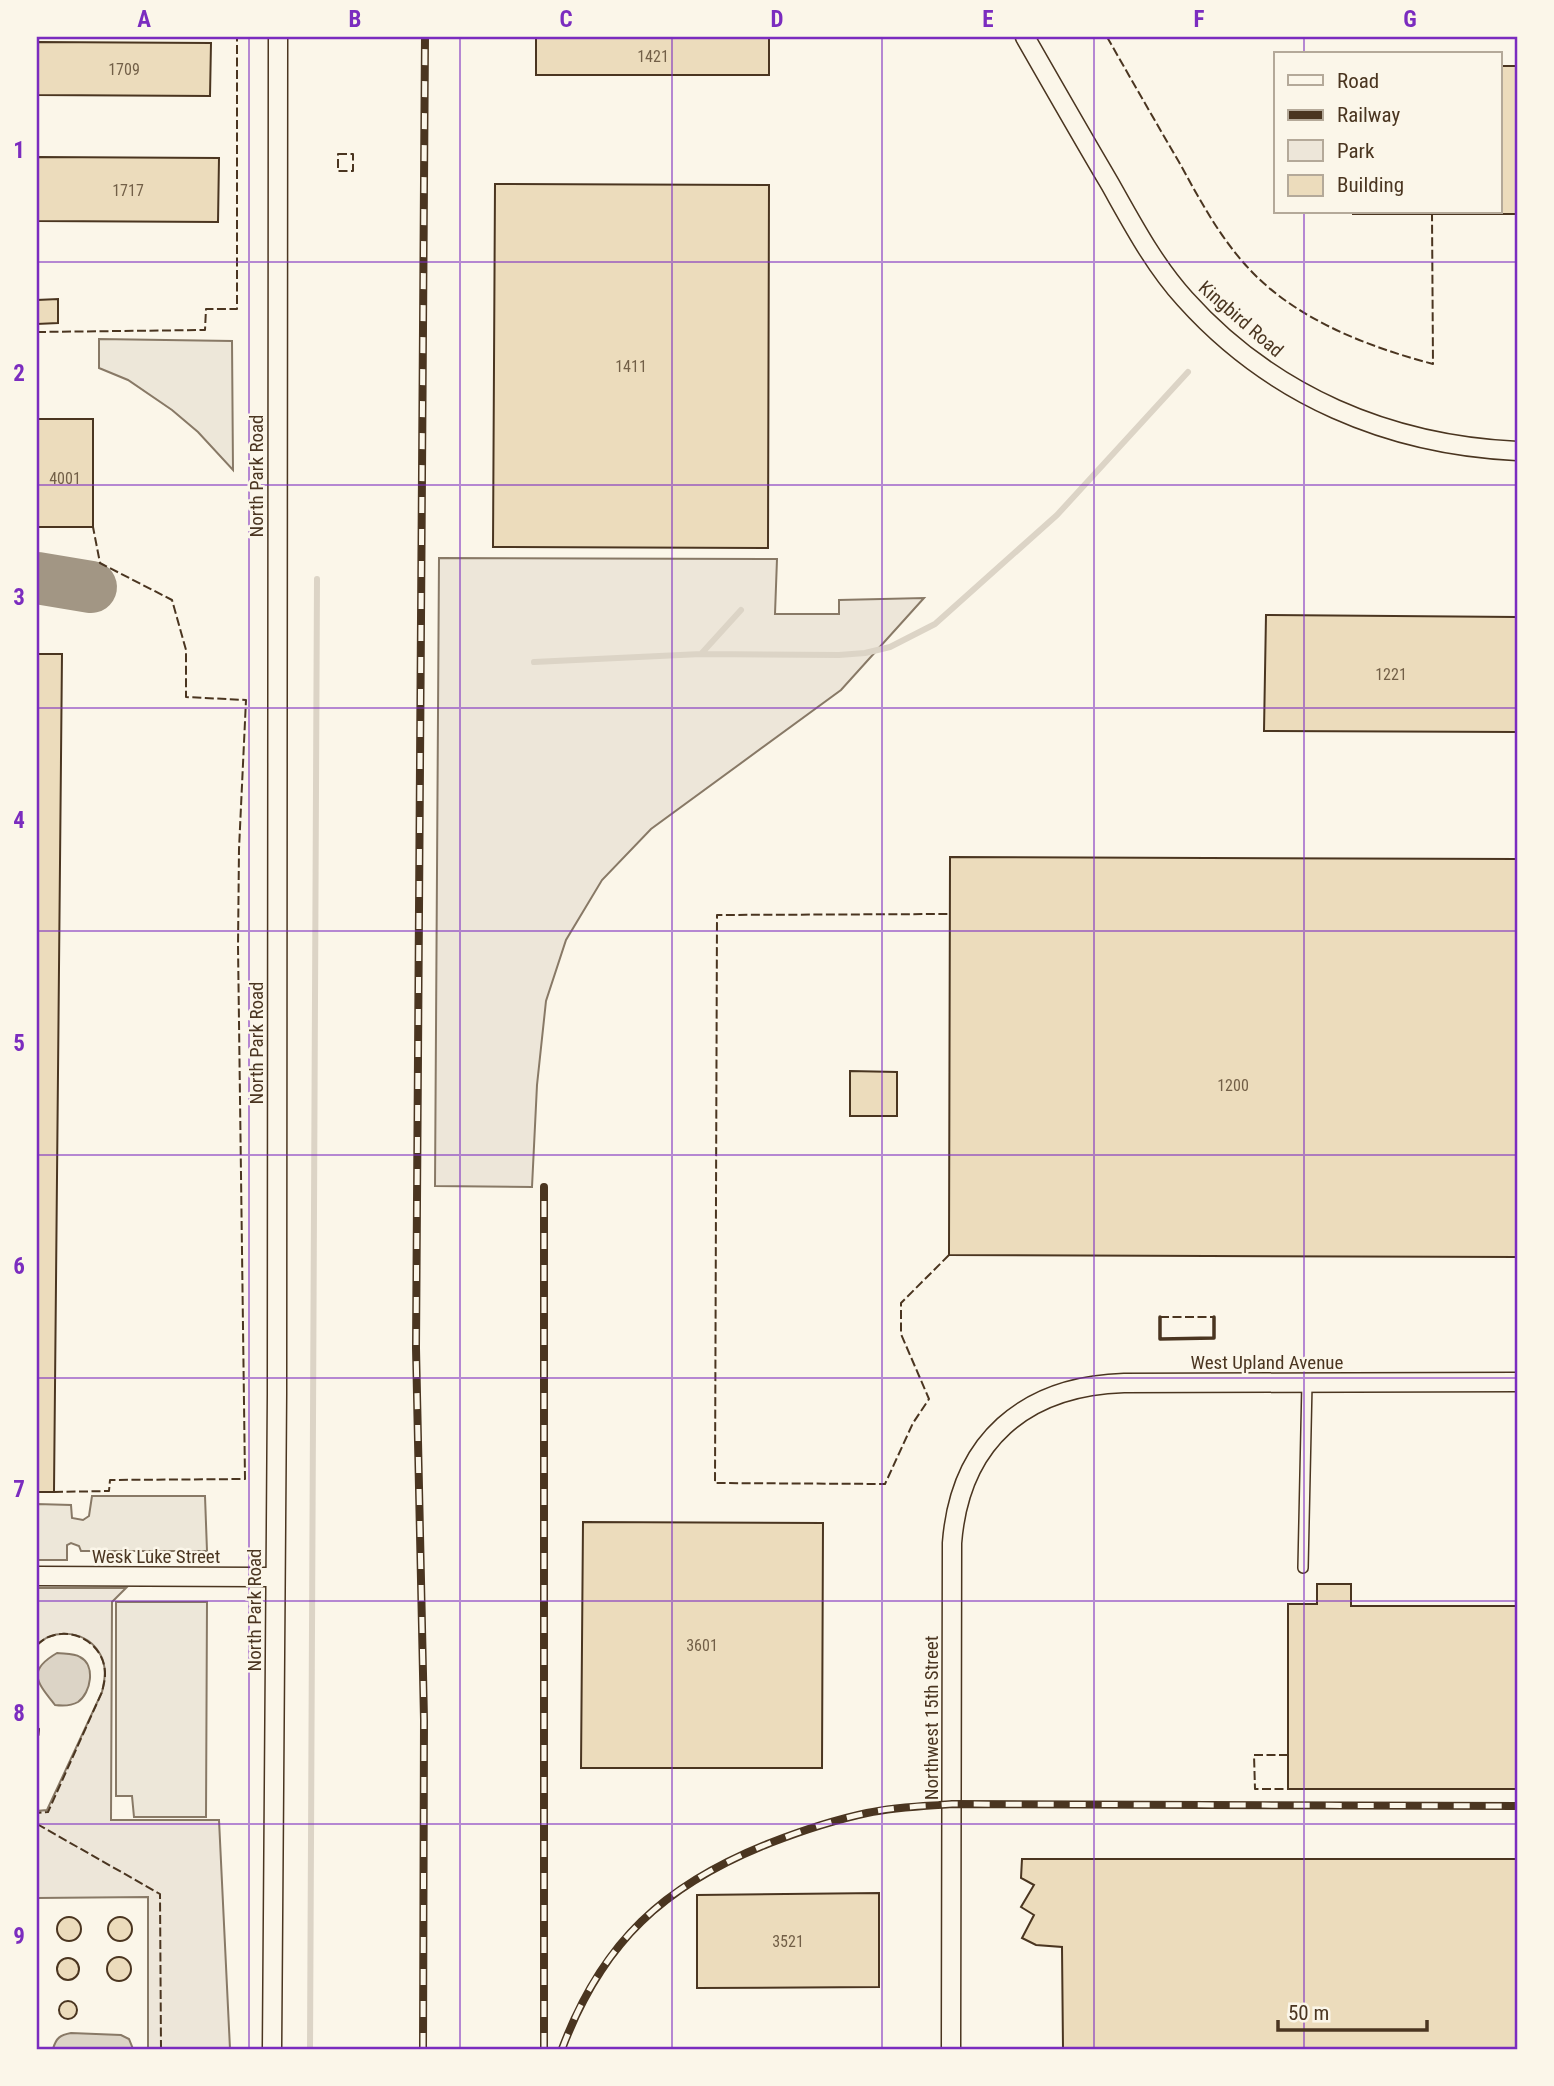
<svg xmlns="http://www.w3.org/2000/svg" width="1554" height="2086" viewBox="0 0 1554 2086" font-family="'Roboto Condensed',sans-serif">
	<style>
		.green { fill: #ede6d9; stroke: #887966; stroke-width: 2 }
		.parking { fill: #ede7d9; stroke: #887966; stroke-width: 2 }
		.water { fill: #dcd4c6; stroke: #887966; stroke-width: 2 }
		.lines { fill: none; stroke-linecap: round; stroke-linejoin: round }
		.stream { stroke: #dcd4c6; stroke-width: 6 }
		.taxiway { stroke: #a29684; stroke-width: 52 }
		.building { fill: #ecdcbc; stroke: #4a3520; stroke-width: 2 }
		.service-casing { stroke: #4a3520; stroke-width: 12 }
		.minor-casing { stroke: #4a3520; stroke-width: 21 }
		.service { stroke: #fbf6e9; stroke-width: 9 }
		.minor { stroke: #fbf6e9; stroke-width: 18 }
		.rail-casing { stroke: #4a3520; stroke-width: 8 }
		.rail { stroke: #fbf6e9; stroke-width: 5; stroke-dasharray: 16; stroke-linecap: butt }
		.fence { stroke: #4a3520; stroke-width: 2; stroke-dasharray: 9 3.5; stroke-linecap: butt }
		.wall { stroke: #4a3520; stroke-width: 3.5 }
		.grid { fill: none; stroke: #7b2cbf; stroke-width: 2; stroke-opacity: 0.55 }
		.labels { text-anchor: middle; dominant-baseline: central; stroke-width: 5; stroke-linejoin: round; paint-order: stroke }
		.number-label { font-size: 16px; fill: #725f47 }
		.street-label { font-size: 19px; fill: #4a3520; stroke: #fbf6e9 }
		.neatline { fill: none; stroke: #7b2cbf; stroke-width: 2.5 }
		.grid-label { font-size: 23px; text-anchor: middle; font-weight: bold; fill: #7b2cbf }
	</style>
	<rect width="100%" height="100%" fill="#fbf6e9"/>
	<path class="green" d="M 439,558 L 777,559 L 775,614 L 839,614 L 839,600 L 924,598 L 841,690 L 651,829 L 602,880 L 566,940 L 546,1001 L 537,1085 L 532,1187 L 435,1186 Z
		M 37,1588 L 126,1588 L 112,1602 L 111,1820 L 219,1820 L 230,2049 L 148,2049 L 148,1897 L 37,1898 L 37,1811 L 47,1810 L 102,1692 C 105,1679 107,1666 100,1654 C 87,1631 55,1627 37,1645 Z"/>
	<path class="parking" d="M 99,339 L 232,341 L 233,470 L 198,432 L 172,410 L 128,380 L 99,368 Z
		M 92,1496 L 205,1496 L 207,1551 L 81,1551 L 79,1546 L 71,1543 L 67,1545 L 67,1560 L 37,1560 L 37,1504 L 71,1505 L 72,1518 L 83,1520 L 89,1516 Z
		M 116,1602 L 207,1602 L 206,1817 L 134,1817 L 132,1796 L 116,1796 Z"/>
	<path class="water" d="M 57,1653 C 64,1654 74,1653 80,1657 C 96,1665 91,1693 78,1702 C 71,1706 63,1706 55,1705 C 37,1682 26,1671 57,1653 Z
		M 71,2033 L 121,2035 L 129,2039 L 133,2049 L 53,2049 C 56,2038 60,2035 71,2033 Z"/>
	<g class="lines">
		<path class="stream" d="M 701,654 L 741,610
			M 534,662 L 701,654 L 839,655 L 865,653 L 890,647 L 935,624 L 1057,515 L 1188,372
			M 310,2049 L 317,579"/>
		<path class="taxiway" d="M 37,578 L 91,587"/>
	</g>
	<path class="building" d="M 536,37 L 769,37 L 769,75 L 536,75 Z
		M 37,42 L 211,43 L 210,96 L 37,95 Z
		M 1500,66 L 1517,66 L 1517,214 L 1353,214 L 1353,212 L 1500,212 Z
		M 37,157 L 219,158 L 218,222 L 37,221 Z
		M 495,184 L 769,185 L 768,548 L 493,547 Z
		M 58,299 L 58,323 L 37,324 L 37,300 Z
		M 37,419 L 93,419 L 93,527 L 37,527 Z
		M 1266,615 L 1517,617 L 1517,732 L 1264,731 Z
		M 37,654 L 62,654 L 54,1492 L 37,1492 Z
		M 950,857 L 1517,859 L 1517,1257 L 949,1255 Z
		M 850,1071 L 897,1072 L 897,1116 L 850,1116 Z
		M 583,1522 L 823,1523 L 822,1768 L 581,1768 Z
		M 1317,1584 L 1351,1584 L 1351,1606 L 1517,1606 L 1517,1789 L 1288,1789 L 1288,1604 L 1317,1604 Z
		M 1022,1859 L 1517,1859 L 1517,2049 L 1063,2049 L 1062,1947 L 1036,1945 L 1022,1938 L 1034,1915 L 1021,1907 L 1034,1885 L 1021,1878 Z
		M 879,1893 L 879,1987 L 697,1988 L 697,1895 Z
		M108 1929a12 12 0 1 1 24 0a12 12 0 1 1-24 0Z
		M57 1929a12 12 0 1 1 24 0a12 12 0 1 1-24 0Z
		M107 1969a12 12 0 1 1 24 0a12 12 0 1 1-24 0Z
		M57 1969a11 11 0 1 1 22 0a11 11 0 1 1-22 0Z
		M59 2010a9 9 0 1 1 18 0a9 9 0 1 1-18 0Z"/>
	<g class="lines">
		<g class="service-casing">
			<path id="service" d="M 1303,1568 L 1307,1383"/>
		</g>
		<g class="minor-casing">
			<path id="minor" d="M 1025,37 C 1053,86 1081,135 1110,184 C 1132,223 1154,265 1185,299 C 1272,396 1389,445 1517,451
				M 37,1576 L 275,1577
				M 272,2049 L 277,1394 L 278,37
				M 951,2049 L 952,1543 C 960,1441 1025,1386 1124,1383 L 1517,1382"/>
		</g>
		<use href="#service" class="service"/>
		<use href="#minor" class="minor"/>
		<g class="rail-casing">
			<path id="rail" d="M 423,2049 L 424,1720 L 416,1348 L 425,37
				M 544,2049 L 544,1187
				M 562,2049 C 602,1942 664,1885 770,1843 C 801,1831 834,1820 867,1813 C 894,1807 923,1806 952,1804 L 1517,1806"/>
		</g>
		<use href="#rail" class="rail"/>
		<path class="fence" d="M 1107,37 C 1131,79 1155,121 1179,162 C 1201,202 1221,240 1253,273 C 1300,321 1369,347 1433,364 L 1432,214
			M 338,154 L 353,154 L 353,171 L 338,171 Z
			M 37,332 L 205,330 L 206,309 L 237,309 L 237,37
			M 949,1255 L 901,1303 L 901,1334 L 929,1399 L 913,1423 L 885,1484 L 715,1483 L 717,915 L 949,914
			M 1160,1317 L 1214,1317
			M 54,1492 L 109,1491 L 110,1480 L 245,1479 L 238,946 L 239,849 L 246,700 L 186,697 L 186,650 L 172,600 L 100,563 L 93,527
			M 37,1645 C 62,1620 106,1640 105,1675 C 105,1681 103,1687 102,1692 L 48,1812 L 37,1813
			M 37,1728 L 39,1729 L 37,1751
			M 1288,1755 L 1254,1755 L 1255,1789 L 1288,1789
			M 37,1824 L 160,1894 L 161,2049"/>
		<path class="wall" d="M 1160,1317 L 1160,1339 L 1214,1338 L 1214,1317"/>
	</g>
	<path class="grid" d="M 249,37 L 249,2049M 460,37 L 460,2049M 672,37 L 672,2049M 882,37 L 882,2049M 1094,37 L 1094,2049M 1304,37 L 1304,54M 1304,212 L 1304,2049M 37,262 L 1517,262M 37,485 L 1517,485M 37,708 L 1517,708M 37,931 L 1517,931M 37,1155 L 1517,1155M 37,1378 L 1517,1378M 37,1601 L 1517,1601M 37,1824 L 1517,1824"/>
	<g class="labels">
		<g class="number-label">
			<text x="653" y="56">1421</text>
			<text x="124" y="69">1709</text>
			<text x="128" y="190">1717</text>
			<text x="631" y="366">1411</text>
			<text x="65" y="478">4001</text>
			<text x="1391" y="674">1221</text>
			<text x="1233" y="1085">1200</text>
			<text x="702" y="1645">3601</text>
			<text x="788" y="1941">3521</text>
		</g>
		<g class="street-label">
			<text transform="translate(1241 319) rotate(41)">Kingbird Road</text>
			<text transform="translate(256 476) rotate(-90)">North Park Road</text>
			<text transform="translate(256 1043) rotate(-90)">North Park Road</text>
			<text x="1267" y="1362">West Upland Avenue</text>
			<text x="156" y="1556">Wesk Luke Street</text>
			<text transform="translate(254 1610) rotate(-90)">North Park Road</text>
			<text transform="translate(931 1718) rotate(-90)">Northwest 15th Street</text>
		</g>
	</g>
	<rect width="1554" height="2086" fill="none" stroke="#fbf6e9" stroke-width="77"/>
	<rect x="1274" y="52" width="228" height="161" fill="#fbf6e9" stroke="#b4a999" stroke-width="2"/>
	<rect x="1288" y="75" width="35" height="10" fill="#fbf6e9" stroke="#b4a999" stroke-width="2"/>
	<text x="1337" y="88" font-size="21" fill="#4a3520">Road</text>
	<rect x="1288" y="110" width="35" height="10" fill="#4a3520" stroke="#b4a999" stroke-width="2"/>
	<text x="1337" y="122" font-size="21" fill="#4a3520">Railway</text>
	<rect x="1288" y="140" width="35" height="21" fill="#ede6d9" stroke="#b4a999" stroke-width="2"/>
	<text x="1337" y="158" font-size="21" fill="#4a3520">Park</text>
	<rect x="1288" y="175" width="35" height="21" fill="#ecdcbc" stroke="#b4a999" stroke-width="2"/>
	<text x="1337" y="192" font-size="21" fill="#4a3520">Building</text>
	<path d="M1278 2020v10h149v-10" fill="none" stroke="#4a3520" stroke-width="3.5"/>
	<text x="1288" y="2020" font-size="21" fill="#4a3520" stroke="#fbf6e9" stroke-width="5" paint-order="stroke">50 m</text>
	<rect x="38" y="38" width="1478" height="2010" class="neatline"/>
	<g class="grid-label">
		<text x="144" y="27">A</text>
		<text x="355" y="27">B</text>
		<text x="566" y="27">C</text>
		<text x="777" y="27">D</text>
		<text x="988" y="27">E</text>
		<text x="1199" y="27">F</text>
		<text x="1410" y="27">G</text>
		<text x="19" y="158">1</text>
		<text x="19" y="381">2</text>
		<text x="19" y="605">3</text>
		<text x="19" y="828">4</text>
		<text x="19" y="1051">5</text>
		<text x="19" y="1274">6</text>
		<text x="19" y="1497">7</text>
		<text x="19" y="1721">8</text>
		<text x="19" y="1944">9</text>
	</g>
</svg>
